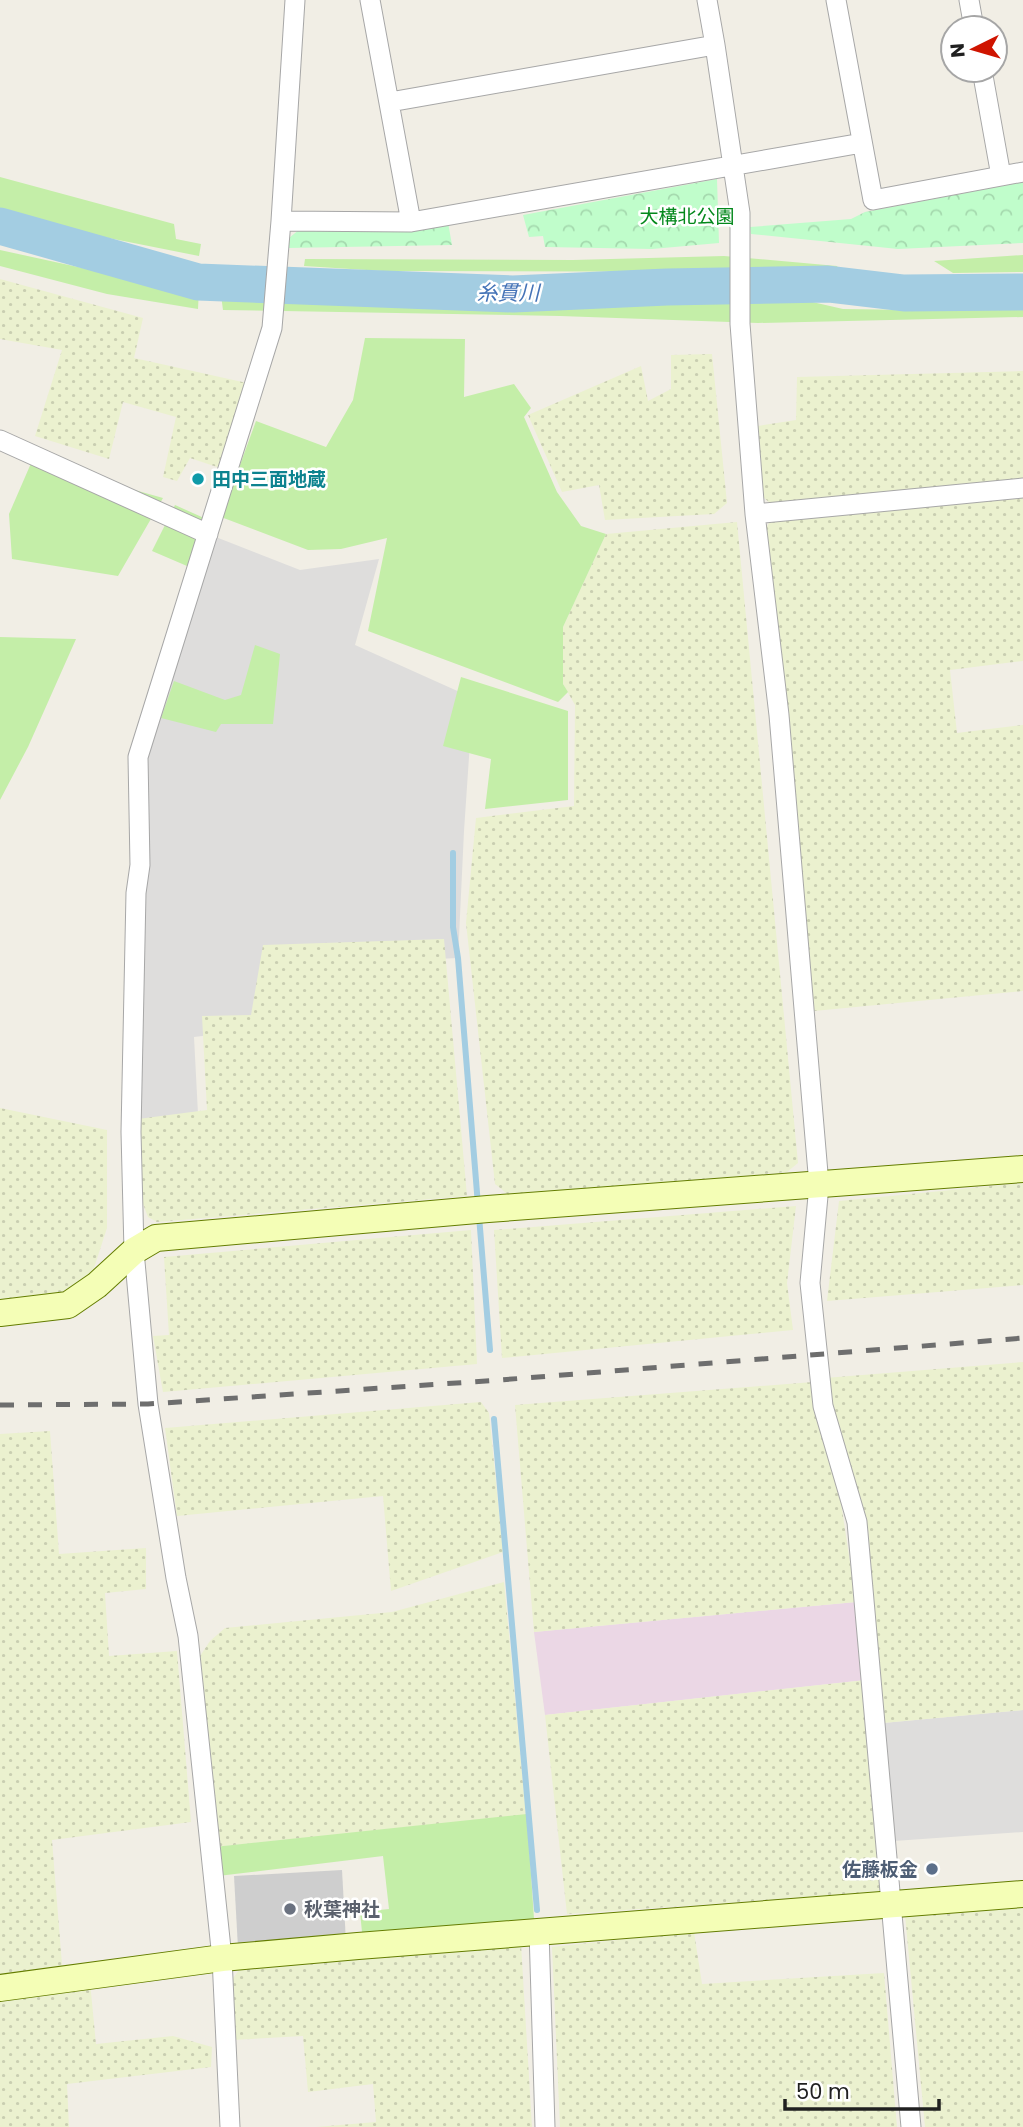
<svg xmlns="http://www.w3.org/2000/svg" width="1023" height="2127" viewBox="0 0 1023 2127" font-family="Poppins,'Noto Sans JP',sans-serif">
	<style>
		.residential { fill: #dedddc }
		.industrial { fill: #ebd7e5 }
		.religious { fill: #cecece }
		.farmland { fill: url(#farmland-dots) }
		.grass { fill: #c4eea8 }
		.park { fill: url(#park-crowns) }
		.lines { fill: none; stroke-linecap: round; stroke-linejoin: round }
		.stream { stroke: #a3cde2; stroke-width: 6 }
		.river { stroke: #a3cde2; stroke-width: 37 }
		.street-casing { stroke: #a7a7a7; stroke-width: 21 }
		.secondary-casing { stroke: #647d00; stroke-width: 28 }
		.street { stroke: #fff; stroke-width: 19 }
		.secondary { stroke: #f4feb6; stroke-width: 26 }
		.rail { stroke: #6e6e6e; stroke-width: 5; stroke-dasharray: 14 14; stroke-linecap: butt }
		.culture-dot { fill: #0f9aa8; stroke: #fff; stroke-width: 2.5 }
		.service-dot { fill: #5c6f8a; stroke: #fff; stroke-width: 2.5 }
		.worship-dot { fill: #6b7280; stroke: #fff; stroke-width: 2.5 }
		.labels { text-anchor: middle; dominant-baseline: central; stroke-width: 5; stroke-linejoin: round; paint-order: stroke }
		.park-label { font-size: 19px; fill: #03881b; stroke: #fff }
		.culture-label { font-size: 19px; font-weight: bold; fill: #0d838f; stroke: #fff; text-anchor: start }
		.service-label { font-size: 19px; font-weight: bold; fill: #4e5e75; stroke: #fff; text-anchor: end }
		.worship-label { font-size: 19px; font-weight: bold; fill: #5b616d; stroke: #fff; text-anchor: start }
		.water-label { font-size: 21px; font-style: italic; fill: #4473b7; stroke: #fff }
	</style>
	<defs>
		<pattern id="farmland-dots" width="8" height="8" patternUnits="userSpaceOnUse" patternTransform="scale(1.75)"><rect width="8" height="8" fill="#ebf1cf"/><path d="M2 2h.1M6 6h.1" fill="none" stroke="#c9ceb1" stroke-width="1.8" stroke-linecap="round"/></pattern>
		<pattern id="park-crowns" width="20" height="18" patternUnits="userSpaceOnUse" patternTransform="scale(1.75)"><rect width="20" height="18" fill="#c0fdcb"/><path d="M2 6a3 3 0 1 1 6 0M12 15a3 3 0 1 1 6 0" fill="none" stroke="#a5d9ae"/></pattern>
	</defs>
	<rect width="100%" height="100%" fill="#f1eee5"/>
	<path class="residential" d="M 208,534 L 300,570 L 379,559 L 355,645 L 473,698 L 464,831 L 458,958 L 262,967 L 250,1030 L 194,1037 L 198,1114 L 131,1132 L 138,757 Z
		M 1023,1710 L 1023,1832 L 894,1841 L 883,1723 Z"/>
	<path class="industrial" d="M 856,1602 L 866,1680 L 545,1715 L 534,1632 Z"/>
	<path class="religious" d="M 342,1870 L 346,1942 L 238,1948 L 234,1876 Z"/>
	<path class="farmland" d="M 0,279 L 143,318 L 134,358 L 247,383 L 223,469 L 190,458 L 177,481 L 163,477 L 176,417 L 123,402 L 109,459 L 35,436 L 62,350 L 0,339 Z
		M 712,354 L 727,503 L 714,514 L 605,520 L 599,485 L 562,492 L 528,415 L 641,366 L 648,401 L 671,389 L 671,355 Z
		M 1023,371 L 1023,479 L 770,503 L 763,497 L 758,426 L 796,420 L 797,377 Z
		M 1023,495 L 1023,661 L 950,670 L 957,733 L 1023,725 L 1023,991 L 814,1011 L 766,528 L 771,520 Z
		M 737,522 L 798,1163 L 787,1172 L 510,1196 L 495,1184 L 466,923 L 476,818 L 574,806 L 575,705 L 563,684 L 563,627 L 606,534 Z
		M 444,939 L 467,1196 L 157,1222 L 148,1217 L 143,1204 L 138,1119 L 207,1110 L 202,1016 L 251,1015 L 263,945 Z
		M 0,1108 L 107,1130 L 107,1228 L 93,1271 L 71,1289 L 46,1297 L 0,1301 Z
		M 1023,1183 L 1023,1285 L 827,1301 L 839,1201 Z
		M 796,1206 L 787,1283 L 793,1330 L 502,1358 L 494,1230 Z
		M 471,1230 L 477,1364 L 163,1392 L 153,1336 L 169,1335 L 164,1257 Z
		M 1023,1362 L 1023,1710 L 883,1723 L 868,1528 L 825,1378 Z
		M 813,1382 L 841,1503 L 856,1602 L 534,1632 L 515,1405 Z
		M 481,1402 L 489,1413 L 503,1552 L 391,1591 L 383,1496 L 177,1516 L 165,1428 Z
		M 50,1431 L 59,1554 L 146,1548 L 146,1589 L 105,1593 L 109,1656 L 177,1651 L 191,1822 L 52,1840 L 63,1977 L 0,1983 L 0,1434 Z
		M 504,1582 L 526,1815 L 214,1847 L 200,1656 L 210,1641 L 225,1628 L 392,1612 Z
		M 866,1680 L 880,1892 L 567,1914 L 545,1715 Z
		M 1023,1906 L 1023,2127 L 925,2127 L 905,1915 Z
		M 694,1932 L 702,1984 L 884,1973 L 897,2127 L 560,2127 L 552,1947 Z
		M 521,1944 L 532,2127 L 316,2127 L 376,2122 L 373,2084 L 308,2092 L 303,2036 L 232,2040 L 231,1981 L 242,1966 Z
		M 90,1982 L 96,2044 L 173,2036 L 212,2047 L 211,2067 L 67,2084 L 69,2127 L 0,2127 L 0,1993 Z"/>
	<path class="grass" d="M 0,177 L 174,224 L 176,239 L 201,244 L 199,256 L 38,224 L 0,213 Z
		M 0,250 L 133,279 L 199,289 L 198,309 L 107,294 L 0,266 Z
		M 1023,255 L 1023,272 L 953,273 L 934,261 Z
		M 724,256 L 837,266 L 844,279 L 770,272 L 382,271 L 304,266 L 305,259 L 573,260 Z
		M 221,295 L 466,306 L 631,300 L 808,301 L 843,309 L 912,310 L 1023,303 L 1023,317 L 758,323 L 560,316 L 223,310 Z
		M 365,338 L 465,339 L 464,397 L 514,384 L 531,408 L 524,417 L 557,492 L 581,526 L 606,534 L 563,627 L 563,684 L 568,692 L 558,702 L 368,631 L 387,538 L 341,549 L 308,550 L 221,517 L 256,421 L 326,447 L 353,400 Z
		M 32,461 L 163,498 L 118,576 L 12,559 L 9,514 Z
		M 175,505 L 204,518 L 187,566 L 152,551 Z
		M 0,637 L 76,639 L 28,747 L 0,800 Z
		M 255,645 L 280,654 L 273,724 L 221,724 L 216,732 L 161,718 L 174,681 L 225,700 L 241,695 Z
		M 461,677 L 568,711 L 568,800 L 485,809 L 491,759 L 443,746 Z
		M 527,1814 L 534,1919 L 362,1932 L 360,1912 L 389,1909 L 383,1856 L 218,1876 L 214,1847 Z"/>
	<path class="park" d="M 717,179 L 719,243 L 652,249 L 545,247 L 543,236 L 529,237 L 523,215 Z
		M 1023,182 L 1023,243 L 898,249 L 751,234 L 750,227 L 851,219 L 865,212 Z
		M 446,211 L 452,245 L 288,248 L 289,238 L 300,229 Z"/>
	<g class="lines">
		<path class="stream" d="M 453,853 L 453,927 L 458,958 L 478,1205
			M 479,1216 L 490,1350
			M 494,1419 L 537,1910"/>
		<path class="river" d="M 0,226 L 198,282 L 513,294 L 667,287 L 828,284 L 904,293 L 1023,292"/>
		<g class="street-casing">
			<path id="street" d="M 370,0 L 411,222
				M 707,0 L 715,45 L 740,213 L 740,324 L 755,514 L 779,715 L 819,1185 L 810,1283 L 823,1406 L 857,1522 L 911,2127
				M 836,0 L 873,200 L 1023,172
				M 969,0 L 974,28
				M 982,70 L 1001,176
				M 390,102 L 715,45
				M 281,221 L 411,222 L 862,143
				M 0,440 L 208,534
				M 755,514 L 1023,488
				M 539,1931 L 545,2127
				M 230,2127 L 222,1958 L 188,1636 L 176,1578 L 148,1404 L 134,1251 L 131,1132 L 136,893 L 140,865 L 138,757 L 272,328 L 281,221 L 295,0"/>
		</g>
		<g class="secondary-casing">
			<path id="secondary" d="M 0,1313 L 68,1305 L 97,1285 L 134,1251 L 156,1238 L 488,1209 L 1023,1169
				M 0,1988 L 222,1958 L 358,1946 L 1023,1894"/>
		</g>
		<use href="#street" class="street"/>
		<use href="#secondary" class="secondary"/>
		<path class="rail" d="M 0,1405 L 148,1404 L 500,1380 L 1023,1338"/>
	</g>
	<circle class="culture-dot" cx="198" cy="479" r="7"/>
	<circle class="service-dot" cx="932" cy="1869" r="7"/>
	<circle class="worship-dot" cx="290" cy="1909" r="7"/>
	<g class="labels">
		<g class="park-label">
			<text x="687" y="216">大構北公園</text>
		</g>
		<g class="culture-label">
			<text x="212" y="479">田中三面地蔵</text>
		</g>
		<g class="service-label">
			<text x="918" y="1869">佐藤板金</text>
		</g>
		<g class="worship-label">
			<text x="304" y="1909">秋葉神社</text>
		</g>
		<g class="water-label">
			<text x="508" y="292">糸貫川</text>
		</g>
	</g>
	<g transform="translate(974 49) rotate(265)"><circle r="33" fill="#ffffff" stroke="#a6a6a6" stroke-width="2"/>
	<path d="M0-5L12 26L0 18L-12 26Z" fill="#cf1400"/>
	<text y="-10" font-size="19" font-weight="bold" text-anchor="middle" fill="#202020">N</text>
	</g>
	<path d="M785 2099v10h154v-10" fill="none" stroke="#202020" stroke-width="3.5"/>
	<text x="796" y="2099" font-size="21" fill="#202020" stroke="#ffffff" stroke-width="5" paint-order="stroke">50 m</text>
</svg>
